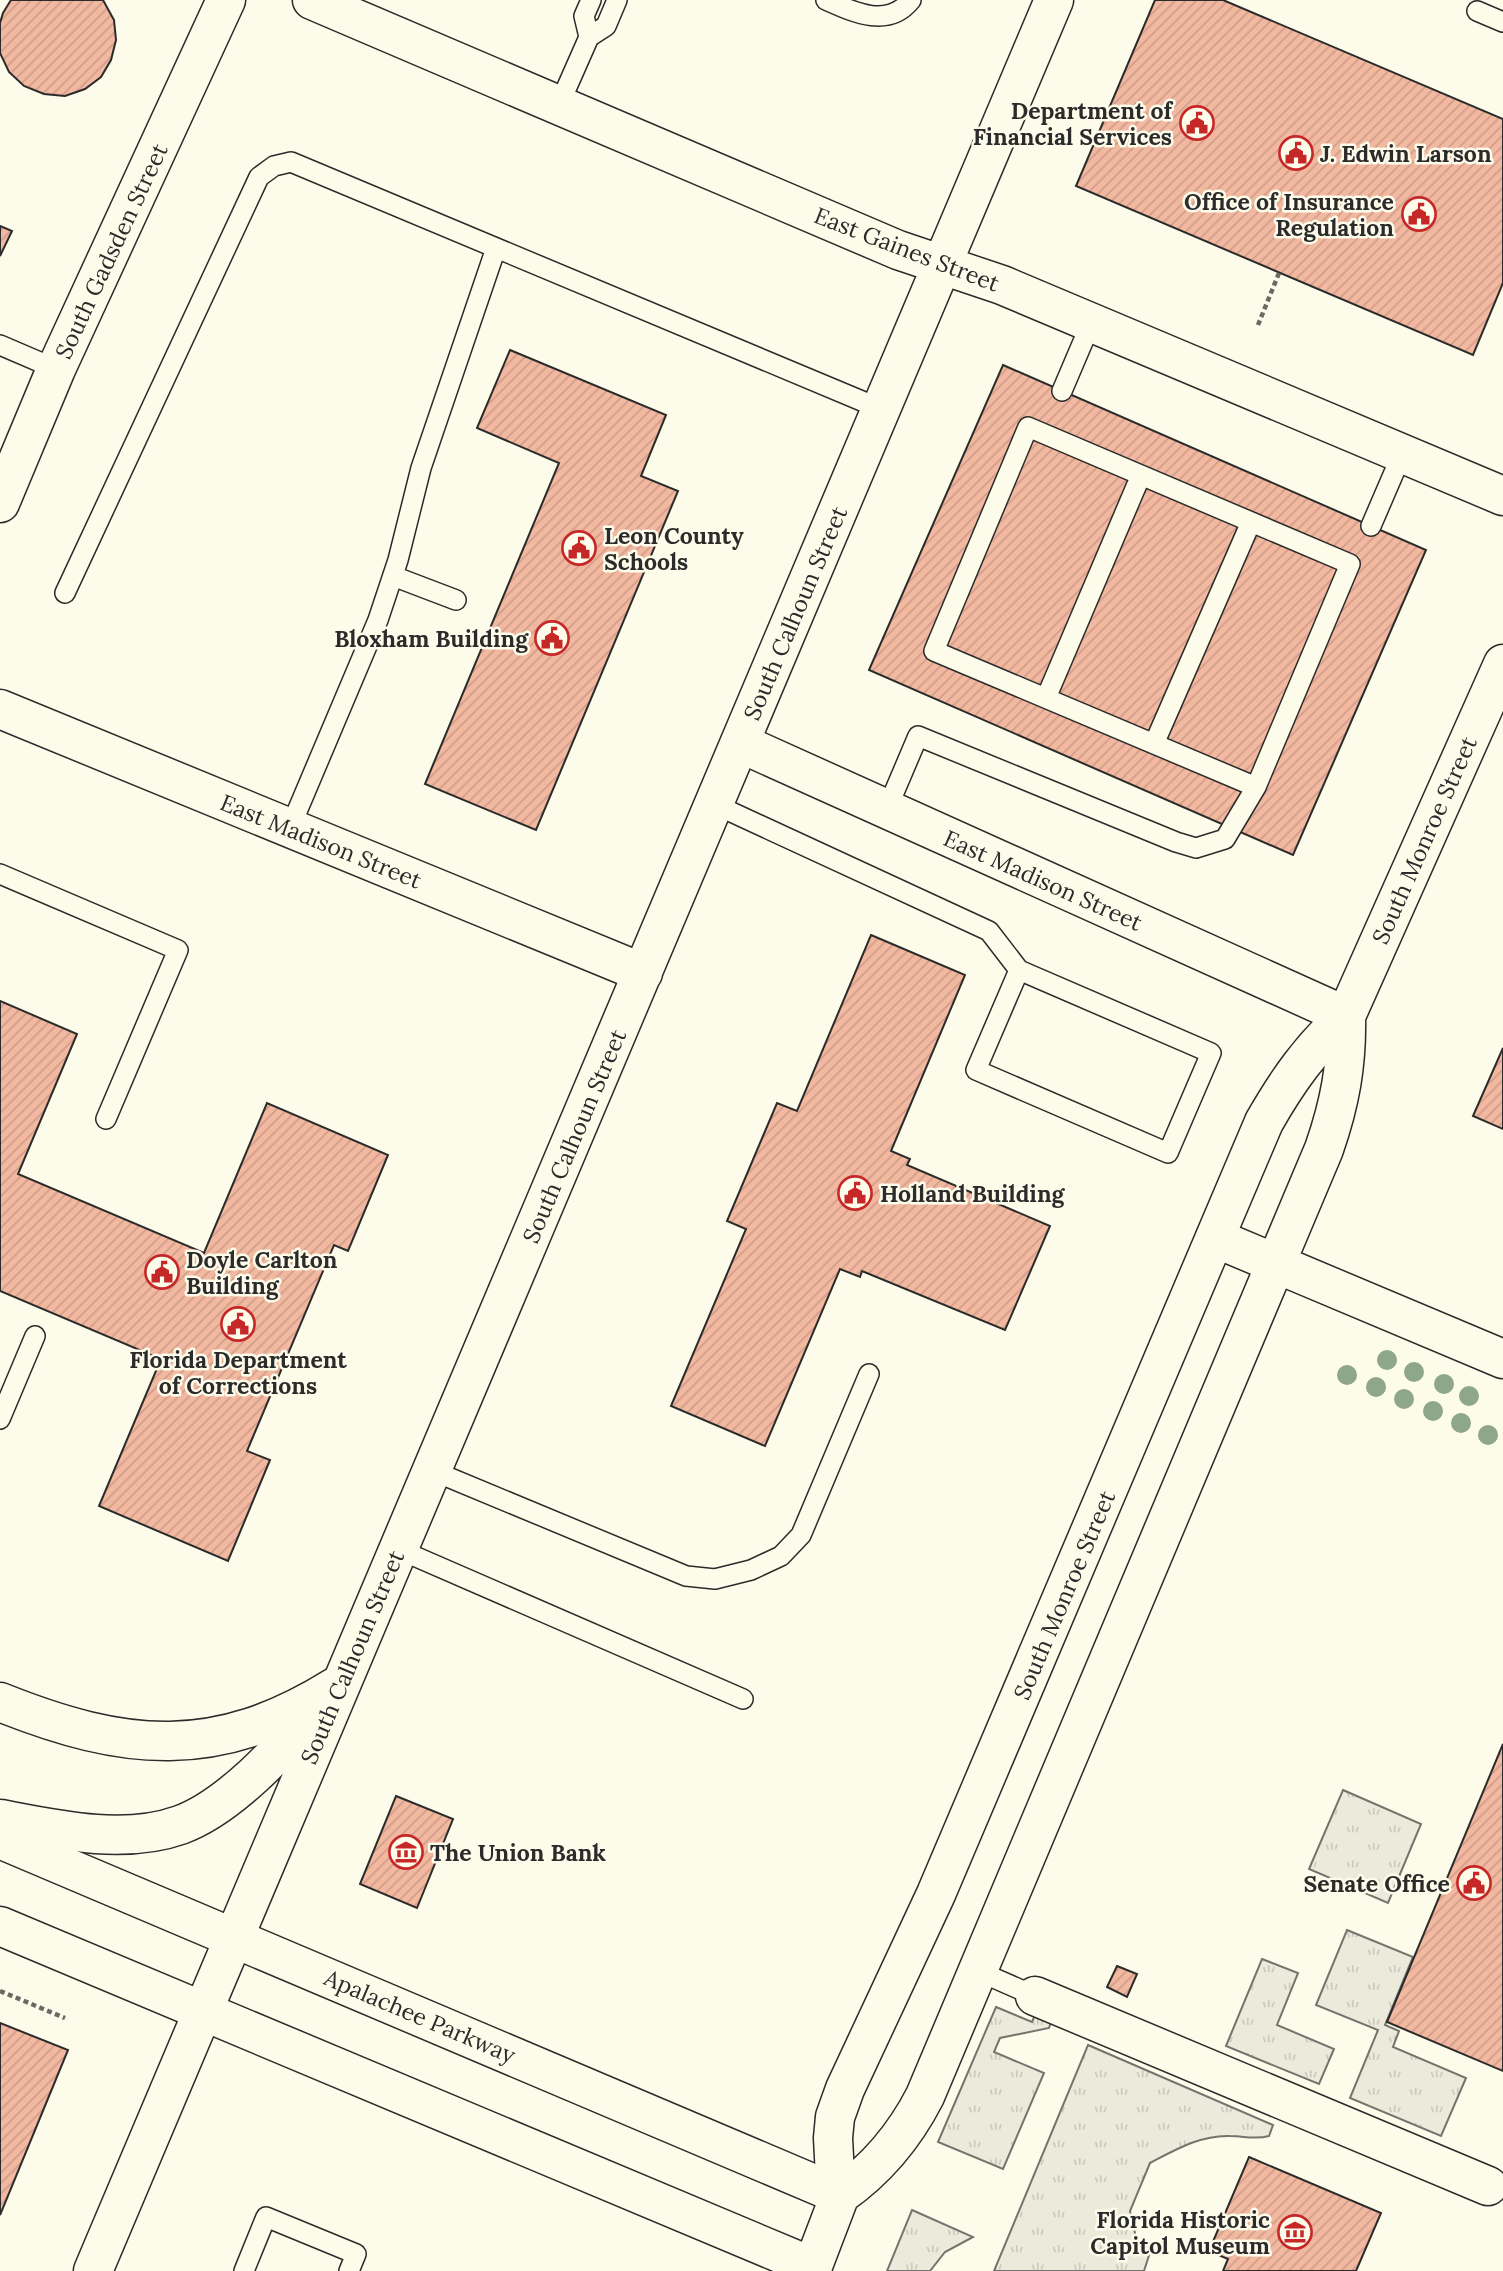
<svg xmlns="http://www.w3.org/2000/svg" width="1503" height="2271" viewBox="0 0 1503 2271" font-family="Lora,serif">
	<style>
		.grass { fill: url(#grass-tufts); stroke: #74746e; stroke-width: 2 }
		.building { fill: url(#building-hatch); stroke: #2b2b2b; stroke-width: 2 }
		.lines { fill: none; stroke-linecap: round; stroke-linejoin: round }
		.lane-casing { stroke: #2b2b2b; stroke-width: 22 }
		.street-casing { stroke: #2b2b2b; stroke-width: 41 }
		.secondary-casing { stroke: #2b2b2b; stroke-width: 41 }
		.primary-casing { stroke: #2b2b2b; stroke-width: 41 }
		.path { stroke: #6a6964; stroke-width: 4.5; stroke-dasharray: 5 3.5; stroke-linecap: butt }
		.lane { stroke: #fdfbea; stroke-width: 19 }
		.street { stroke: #fdfbea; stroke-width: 38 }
		.secondary { stroke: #fdfbea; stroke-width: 38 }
		.primary { stroke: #fdfbea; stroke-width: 38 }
		.tree { fill: #8ea78a }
		.labels { text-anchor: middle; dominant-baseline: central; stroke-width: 5; stroke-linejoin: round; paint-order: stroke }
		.poi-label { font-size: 23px; font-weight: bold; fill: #2b2b2b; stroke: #fdfbea; text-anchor: end }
		.street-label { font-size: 23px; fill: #2b2b2b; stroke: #fdfbea }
	</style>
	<defs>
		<pattern id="grass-tufts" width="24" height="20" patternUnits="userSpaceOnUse" patternTransform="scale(1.75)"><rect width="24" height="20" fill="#ecebdb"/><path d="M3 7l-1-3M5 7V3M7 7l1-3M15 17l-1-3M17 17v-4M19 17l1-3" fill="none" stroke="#cbcabc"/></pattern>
		<pattern id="building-hatch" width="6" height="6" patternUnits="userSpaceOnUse" patternTransform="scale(1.75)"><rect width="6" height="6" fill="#f2b8a0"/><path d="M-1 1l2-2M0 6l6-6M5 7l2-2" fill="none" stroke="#d09e8a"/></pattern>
	</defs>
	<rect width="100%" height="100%" fill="#fdfbea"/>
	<path class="grass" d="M 1343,1790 L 1421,1824 L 1388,1903 L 1309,1869 Z
		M 1347,1930 L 1413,1957 L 1385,2025 L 1399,2031 L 1393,2047 L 1466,2078 L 1441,2136 L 1350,2098 L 1378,2030 L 1316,2005 Z
		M 1262,1959 L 1298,1973 L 1277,2025 L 1334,2049 L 1319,2084 L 1226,2046 Z
		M 996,2007 L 1032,2022 L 1035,2015 L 1051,2022 L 1049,2028 L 1000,2038 L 994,2052 L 1044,2073 L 1003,2169 L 938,2142 Z
		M 1088,2045 L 1273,2125 L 1269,2136 C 1255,2140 1244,2136 1230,2136 C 1200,2135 1175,2150 1150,2163 L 1130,2211 L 1137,2242 L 1151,2249 L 1144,2271 L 994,2271 Z
		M 912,2210 L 973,2237 L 945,2252 L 930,2271 L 887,2271 Z"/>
	<path class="building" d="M 11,0 L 103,0 L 114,20 L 116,40 L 111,60 L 101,77 L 85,89 L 65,96 L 44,94 L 24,86 L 9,72 L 0,53 L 0,23 L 3,13 Z
		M 1155,0 L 1223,0 L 1503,119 L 1503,283 L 1473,355 L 1076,186 Z
		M 0,226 L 12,231 L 0,256 Z
		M 510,350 L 666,415 L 641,476 L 678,491 L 536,830 L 425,784 L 559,463 L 477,428 Z
		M 1003,365 L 1426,550 L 1293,855 L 869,670 Z
		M 871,935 L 965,975 L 891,1151 L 910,1159 L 907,1165 L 1050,1226 L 1005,1330 L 862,1271 L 860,1277 L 840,1269 L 765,1446 L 671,1406 L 746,1229 L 727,1221 L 777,1103 L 797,1111 Z
		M 0,1001 L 77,1034 L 18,1174 L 204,1253 L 267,1103 L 388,1155 L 348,1251 L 334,1245 L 247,1451 L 270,1460 L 228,1561 L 99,1506 L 161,1359 L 0,1291 Z
		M 1503,1048 L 1503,1129 L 1473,1116 Z
		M 1503,1744 L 1503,2071 L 1387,2022 Z
		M 396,1796 L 453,1819 L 417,1908 L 360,1884 Z
		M 1117,1966 L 1137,1974 L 1127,1997 L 1107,1987 Z
		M 0,2023 L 68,2050 L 0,2215 Z
		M 1249,2157 L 1381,2213 L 1356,2271 L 1223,2271 L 1228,2259 L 1209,2251 Z"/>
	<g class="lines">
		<g class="lane-casing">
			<path id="lane" d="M 826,0 C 853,12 888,29 911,0
				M 1477,11 L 1503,22
				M 589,37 L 584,16 L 591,0
				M 559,105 L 589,37 L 606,26 L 617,0
				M 0,345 L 56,369
				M 1062,391 L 1091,323
				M 1371,526 L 1402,454
				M 393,576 L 456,600
				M 65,593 L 259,177 L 274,166 L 291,162 L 881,409
				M 1046,698 L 1141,475
				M 1154,744 L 1251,522
				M 714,804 L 989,931 L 1019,970
				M 887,809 L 918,736 L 1176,842 L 1196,848 L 1225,839 L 1256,787 L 1350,564 L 1028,427 L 934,651 L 1256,787
				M 290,828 L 378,620 L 398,560 L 421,468 L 496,248
				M 0,874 L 178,950 L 106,1119
				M 1019,970 L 1211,1053 L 1168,1153 L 976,1070 Z
				M 0,1419 L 35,1336
				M 431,1470 L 686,1576 L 715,1579 L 751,1570 L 781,1556 L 801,1535 L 869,1374
				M 398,1549 L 743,1699
				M 978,1971 L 1035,1996
				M 244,2271 L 266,2217 L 356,2254 L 349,2271"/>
		</g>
		<g class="street-casing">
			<path id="street" d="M 740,743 L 1346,1016
				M 0,1702 C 125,1752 216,1761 335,1687
				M 1035,1996 L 1488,2186"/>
		</g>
		<g class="secondary-casing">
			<path id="secondary" d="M 312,0 L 898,250 L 1002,285 L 1503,496
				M 0,503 L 56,369 L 226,0
				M 0,709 L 643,973
				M 1215,1238 L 1503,1359
				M 0,1819 C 57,1830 124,1845 180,1825 C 231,1807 286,1744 322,1704
				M 93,2271 L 1054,0"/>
		</g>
		<g class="primary-casing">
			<path id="primary" d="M 0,1839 L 840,2195
				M 0,1926 L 813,2267
				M 840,2195 C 877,2169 904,2137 925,2096 L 1324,1149 C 1340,1103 1347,1065 1346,1016
				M 811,2271 L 840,2195 L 835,2176 L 833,2138 L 835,2117 L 845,2089 L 936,1894 L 1264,1122 C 1288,1080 1310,1049 1346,1016 L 1503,664"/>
		</g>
		<path class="path" d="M 1258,325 L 1279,273
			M 0,1991 L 65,2018"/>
		<use href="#lane" class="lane"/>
		<use href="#street" class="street"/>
		<use href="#secondary" class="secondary"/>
		<use href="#primary" class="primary"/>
	</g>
	<g class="tree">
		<circle cx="1387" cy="1360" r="10"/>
		<circle cx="1414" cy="1372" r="10"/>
		<circle cx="1347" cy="1375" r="10"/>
		<circle cx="1444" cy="1384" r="10"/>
		<circle cx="1376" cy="1387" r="10"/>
		<circle cx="1469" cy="1396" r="10"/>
		<circle cx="1404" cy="1399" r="10"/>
		<circle cx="1433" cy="1411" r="10"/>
		<circle cx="1461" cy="1423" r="10"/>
		<circle cx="1488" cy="1435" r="10"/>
	</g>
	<defs>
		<g id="civic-ring" transform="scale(1.75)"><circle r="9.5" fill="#fdfbea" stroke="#c62828" stroke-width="1.5"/><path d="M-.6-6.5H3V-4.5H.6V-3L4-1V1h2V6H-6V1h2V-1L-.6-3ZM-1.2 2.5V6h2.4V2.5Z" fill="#c62828"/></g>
		<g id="museum-ring" transform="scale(1.75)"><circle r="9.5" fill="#fdfbea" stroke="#c62828" stroke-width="1.5"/><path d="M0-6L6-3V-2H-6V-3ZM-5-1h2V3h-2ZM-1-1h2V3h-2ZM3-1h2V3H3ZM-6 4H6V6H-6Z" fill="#c62828"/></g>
	</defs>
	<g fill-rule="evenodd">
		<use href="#civic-ring" x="1197" y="123"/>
		<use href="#civic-ring" x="1296" y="153"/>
		<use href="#civic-ring" x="1419" y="214"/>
		<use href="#civic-ring" x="579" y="548"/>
		<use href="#civic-ring" x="552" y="638"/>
		<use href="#civic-ring" x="855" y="1193"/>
		<use href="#civic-ring" x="162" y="1272"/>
		<use href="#civic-ring" x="238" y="1324"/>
		<use href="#museum-ring" x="406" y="1852"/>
		<use href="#civic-ring" x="1474" y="1883"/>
		<use href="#museum-ring" x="1295" y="2232"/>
	</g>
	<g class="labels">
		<g class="poi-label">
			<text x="1172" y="110">Department of<tspan x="1172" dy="26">Financial Services</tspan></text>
			<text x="1320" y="153" text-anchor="start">J. Edwin Larson</text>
			<text x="1394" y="201">Office of Insurance<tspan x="1394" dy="26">Regulation</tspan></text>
			<text x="604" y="535" text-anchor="start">Leon County<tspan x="604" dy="26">Schools</tspan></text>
			<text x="528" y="638">Bloxham Building</text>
			<text x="880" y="1193" text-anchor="start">Holland Building</text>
			<text x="186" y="1259" text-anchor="start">Doyle Carlton<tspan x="186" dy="26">Building</tspan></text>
			<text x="238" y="1359" text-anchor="middle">Florida Department<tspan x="238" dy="26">of Corrections</tspan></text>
			<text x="430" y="1852" text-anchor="start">The Union Bank</text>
			<text x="1450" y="1883">Senate Office</text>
			<text x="1270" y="2219">Florida Historic<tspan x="1270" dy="26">Capitol Museum</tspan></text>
		</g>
		<g class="street-label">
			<text transform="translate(907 249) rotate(21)">East Gaines Street</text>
			<text transform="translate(111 251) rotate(-65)">South Gadsden Street</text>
			<text transform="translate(795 613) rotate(-67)">South Calhoun Street</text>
			<text transform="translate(1424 840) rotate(-66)">South Monroe Street</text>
			<text transform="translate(321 841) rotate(22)">East Madison Street</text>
			<text transform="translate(1043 880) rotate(24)">East Madison Street</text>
			<text transform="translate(574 1136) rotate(-67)">South Calhoun Street</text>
			<text transform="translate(1064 1595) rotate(-67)">South Monroe Street</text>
			<text transform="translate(352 1657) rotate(-67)">South Calhoun Street</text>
			<text transform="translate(420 2016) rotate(23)">Apalachee Parkway</text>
		</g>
	</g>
</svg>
